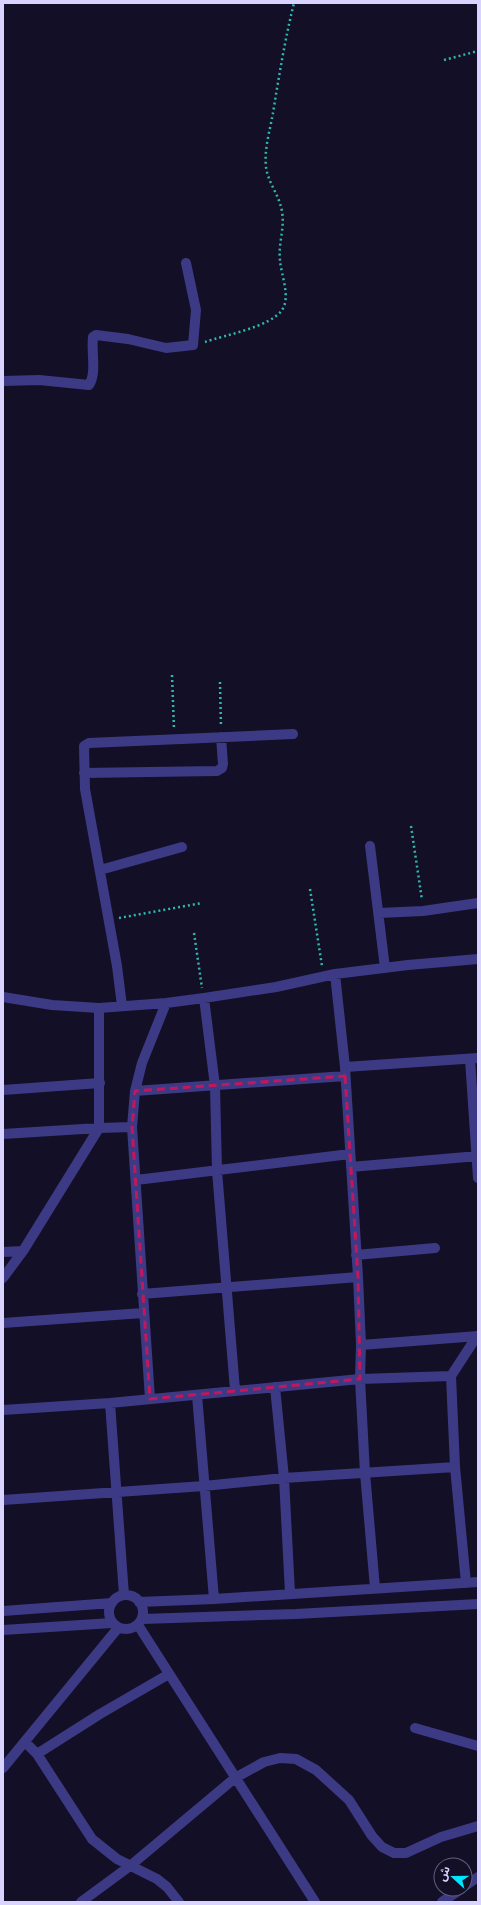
<svg xmlns="http://www.w3.org/2000/svg" width="481" height="1905" viewBox="0 0 481 1905" font-family="Figtree,'Noto Sans Arabic',sans-serif">
	<style>
		.lines { fill: none; stroke-linecap: round; stroke-linejoin: round }
		.path { stroke: #2fb8b0; stroke-width: 2.5; stroke-dasharray: 2 3; stroke-linecap: butt }
		.minor { stroke: #3d3a85; stroke-width: 10 }
		.marked { fill: none; stroke: #c2185b; stroke-width: 3; stroke-dasharray: 8 5; stroke-linejoin: round }
	</style>
	<rect width="100%" height="100%" fill="#130f26"/>
	<g class="lines">
		<path class="path" d="M 444,60 L 478,51
			M 205,342 C 225,335 270,327 282,310 C 291,297 281,275 280,260 C 278,244 285,228 282,212 C 280,196 268,183 266,167 C 264,149 270,130 273,113 C 279,76 285,39 294,3
			M 172,675 L 174,729
			M 220,682 L 221,727
			M 411,826 L 422,900
			M 310,889 L 322,966
			M 119,918 L 202,903
			M 194,933 L 202,988"/>
		<path class="minor" d="M 3,381 L 39,380 L 89,385 C 97,373 91,352 93,337 L 96,335 L 128,339 L 166,348 L 193,345 L 196,310 L 186,263
			M 84,773 L 217,771 L 222,768 L 223,764 L 221,737
			M 370,846 L 385,968
			M 100,870 L 182,847
			M 379,913 L 423,911 L 478,903
			M 335,974 L 345,1067 L 358,1277 L 361,1345 L 360,1379 L 365,1473 L 375,1588
			M 3,997 L 52,1005 L 99,1008 L 99,1128 L 3,1134
			M 204,998 L 215,1086 L 217,1171 L 235,1390
			M 122,1006 L 117,966 L 85,789 L 84,746 L 89,743 L 293,734
			M 99,1008 L 166,1003 L 204,998 L 276,987 L 335,974 L 408,965 L 478,959
			M 470,1059 L 478,1178
			M 345,1067 L 478,1058
			M 3,1090 L 100,1083
			M 135,1091 L 345,1076
			M 351,1167 L 478,1156
			M 136,1180 L 350,1154
			M 3,1252 L 23,1251
			M 356,1255 L 435,1248
			M 3,1278 L 23,1251 L 99,1128 L 132,1127
			M 142,1294 L 358,1277
			M 3,1323 L 143,1313
			M 361,1345 L 478,1336
			M 275,1387 L 284,1478 L 290,1593
			M 197,1395 L 214,1599
			M 150,1399 L 132,1127 L 135,1091 L 142,1063 L 166,1003
			M 110,1403 L 124,1595
			M 3,1410 L 110,1403 L 360,1379 L 451,1376
			M 3,1500 L 204,1486 L 284,1478 L 455,1467
			M 466,1583 L 455,1467 L 451,1376 L 477,1336
			M109 1612a17 17 0 1 1 34 0a17 17 0 1 1-34 0Z
			M 139,1602 L 214,1599 L 478,1582
			M 3,1611 L 112,1603
			M 142,1619 L 296,1614 L 478,1604
			M 138,1625 L 315,1902
			M 3,1630 L 112,1623
			M 415,1728 L 478,1746
			M 25,1742 L 37,1754 L 92,1839 L 117,1859 L 157,1879 L 167,1887 L 179,1902
			M 37,1754 L 100,1714 L 169,1674
			M 3,1768 L 118,1628
			M 465,1886 L 478,1877
			M 81,1902 L 130,1866 L 235,1778 L 264,1762 L 280,1758 L 296,1759 L 316,1770 L 349,1800 L 372,1836 L 382,1847 L 394,1853 L 406,1853 L 441,1837 L 478,1826
			M 442,1902 L 461,1889"/>
	</g>
	<path class="marked" d="M 345,1076 L 358,1277 L 360,1379 L 150,1399 L 132,1127 L 135,1091 Z"/>
	<rect width="481" height="1905" fill="none" stroke="#d9d4ff" stroke-width="8"/>
	<g transform="translate(453 1877) rotate(291)"><circle r="19" fill="#130f26" stroke="#625e7d"/>
	<path d="M0-3L7 15L0 10L-7 15Z" fill="#00e5ff"/>
	<text y="-6" font-size="11" font-weight="bold" text-anchor="middle" fill="#d9d4ff">ش</text>
	</g>
</svg>
